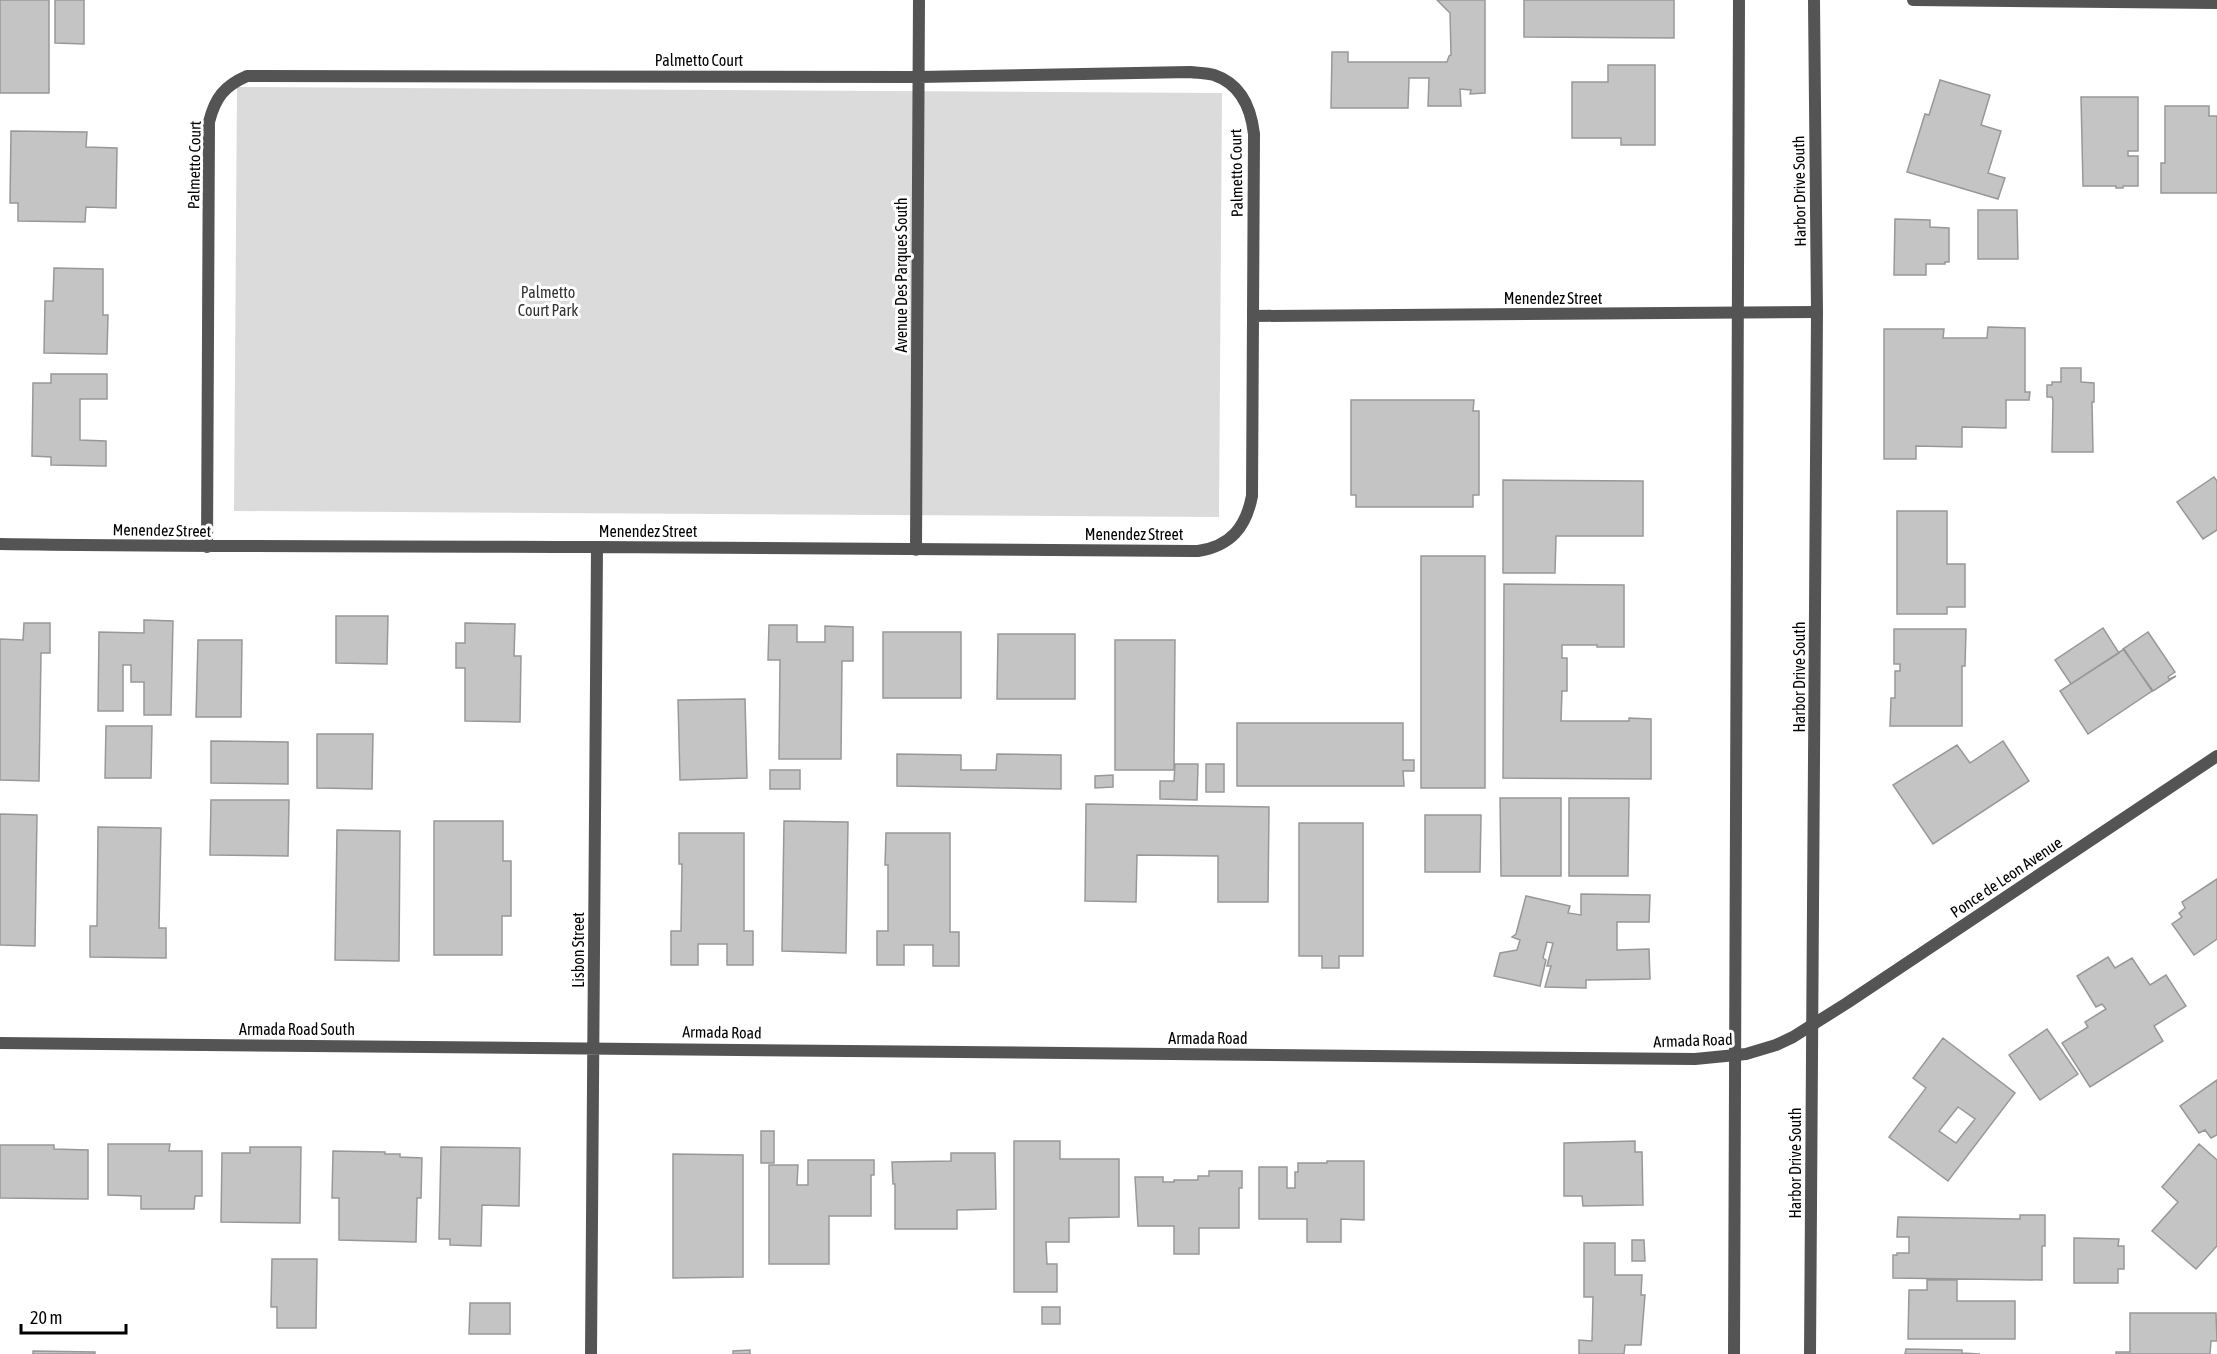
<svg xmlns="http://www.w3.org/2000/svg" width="2217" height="1354" viewBox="0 0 2217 1354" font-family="'Asap Condensed',sans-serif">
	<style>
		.green { fill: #dbdbdb }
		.building { fill: #c4c4c4; stroke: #989898; stroke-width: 1.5; fill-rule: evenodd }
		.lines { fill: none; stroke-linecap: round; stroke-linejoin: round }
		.minor { stroke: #545454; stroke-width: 12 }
		.tertiary { stroke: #545454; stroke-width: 12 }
		.labels { text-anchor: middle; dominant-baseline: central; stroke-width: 6; stroke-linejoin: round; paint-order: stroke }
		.street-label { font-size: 16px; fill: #000; stroke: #fff }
		.park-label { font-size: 16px; fill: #323232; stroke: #fff }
	</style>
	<rect width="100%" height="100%" fill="#fff"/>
	<path class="green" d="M 237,87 L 1222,93 L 1219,517 L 234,511 Z"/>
	<path class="building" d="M 0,0 L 49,0 L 49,93 L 0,93 Z
		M 55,0 L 84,0 L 84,44 L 55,43 Z
		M 1437,0 L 1485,0 L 1485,93 L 1470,94 L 1471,90 L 1460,89 L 1461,106 L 1428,106 L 1429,78 L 1409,78 L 1408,108 L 1331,108 L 1332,52 L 1348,52 L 1348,62 L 1447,62 L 1449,56 L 1451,55 L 1450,13 Z
		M 1524,0 L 1674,0 L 1674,38 L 1524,37 Z
		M 1608,65 L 1655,65 L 1655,145 L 1621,145 L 1621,138 L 1572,138 L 1572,82 L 1608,82 Z
		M 1940,80 L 1990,95 L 1981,125 L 2001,131 L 1988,173 L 2005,178 L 1998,199 L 1907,172 L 1925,114 L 1929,115 Z
		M 2081,97 L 2138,97 L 2138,151 L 2128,151 L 2128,156 L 2138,156 L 2138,186 L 2123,186 L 2123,188 L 2116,188 L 2116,186 L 2083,186 Z
		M 2165,106 L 2209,106 L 2209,116 L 2217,116 L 2217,193 L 2161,193 L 2161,163 L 2165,163 Z
		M 11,131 L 87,132 L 86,147 L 117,148 L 116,208 L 86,207 L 85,222 L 18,221 L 18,203 L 10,203 Z
		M 1978,210 L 2017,210 L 2018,259 L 1978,259 Z
		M 1895,219 L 1930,220 L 1930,227 L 1949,228 L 1949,262 L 1945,262 L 1945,264 L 1926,264 L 1926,275 L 1894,275 Z
		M 54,268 L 103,269 L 103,315 L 108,315 L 107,354 L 44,353 L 45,301 L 53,301 Z
		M 1988,327 L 2025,328 L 2025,392 L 2030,392 L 2029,400 L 2006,400 L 2006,428 L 1962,427 L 1962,447 L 1916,446 L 1916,459 L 1884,459 L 1884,329 L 1944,329 L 1943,338 L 1987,338 Z
		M 2061,368 L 2081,368 L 2081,382 L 2094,383 L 2094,402 L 2092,402 L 2093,452 L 2052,452 L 2053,401 L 2052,397 L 2047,397 L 2047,385 L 2052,385 L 2052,382 L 2061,382 Z
		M 51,374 L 107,374 L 107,399 L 80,399 L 80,440 L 106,441 L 106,466 L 51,465 L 51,457 L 32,456 L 33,383 L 51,383 Z
		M 1351,400 L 1474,400 L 1473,411 L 1479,411 L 1479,495 L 1473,495 L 1473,507 L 1356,507 L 1356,495 L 1351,495 Z
		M 2214,477 L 2217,481 L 2217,530 L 2203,539 L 2177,502 Z
		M 1503,480 L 1643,481 L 1643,536 L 1556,536 L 1555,573 L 1503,573 Z
		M 1897,511 L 1947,511 L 1947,564 L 1965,564 L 1965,607 L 1947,607 L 1947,614 L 1897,614 Z
		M 1421,556 L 1485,556 L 1485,788 L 1421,788 Z
		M 1504,584 L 1624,585 L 1624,647 L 1597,647 L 1597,645 L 1562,645 L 1562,658 L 1567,658 L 1567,691 L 1562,691 L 1561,721 L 1629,721 L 1629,718 L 1651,719 L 1651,779 L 1503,778 Z
		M 336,616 L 388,616 L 387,664 L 336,663 Z
		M 144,620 L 173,621 L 171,715 L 144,715 L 144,682 L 131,682 L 131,665 L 123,665 L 123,711 L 98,711 L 99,632 L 144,633 Z
		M 24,623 L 50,623 L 50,653 L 41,653 L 39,781 L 0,780 L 0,639 L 23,640 Z
		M 465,623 L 515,624 L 514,656 L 521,656 L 520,722 L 465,721 L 465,668 L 456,668 L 456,643 L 465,643 Z
		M 769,625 L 797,625 L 797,642 L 825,642 L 825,626 L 853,627 L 853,661 L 842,661 L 841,759 L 779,759 L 780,660 L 768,660 Z
		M 2103,628 L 2119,653 L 2071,684 L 2055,660 Z
		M 1894,629 L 1966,629 L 1965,666 L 1962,666 L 1962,726 L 1890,726 L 1891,698 L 1895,698 L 1895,671 L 1900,671 L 1900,664 L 1894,664 Z
		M 883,632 L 961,632 L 961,698 L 883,698 Z
		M 2148,632 L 2175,672 L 2168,677 L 2169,679 L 2176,676 L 2153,691 L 2123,649 Z
		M 998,634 L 1075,634 L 1075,699 L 997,699 Z
		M 198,640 L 242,640 L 241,717 L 196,717 Z
		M 1115,640 L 1175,640 L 1174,770 L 1115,770 Z
		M 2124,649 L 2152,691 L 2088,734 L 2060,691 Z
		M 745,699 L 747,778 L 680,780 L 678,700 Z
		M 1237,723 L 1403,723 L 1403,760 L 1414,760 L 1414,771 L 1403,771 L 1404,786 L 1237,786 Z
		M 106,726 L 152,726 L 151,778 L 105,778 Z
		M 317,734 L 373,734 L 372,789 L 317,788 Z
		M 211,741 L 288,742 L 288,784 L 211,783 Z
		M 2003,741 L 2029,781 L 1933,844 L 1893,785 L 1957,745 L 1970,763 Z
		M 897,754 L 961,755 L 961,770 L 996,770 L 997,754 L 1061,755 L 1061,789 L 897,786 Z
		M 1175,764 L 1198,764 L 1197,800 L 1160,799 L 1160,781 L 1174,781 Z
		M 1206,764 L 1224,764 L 1224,792 L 1206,792 Z
		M 770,770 L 800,770 L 800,789 L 770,789 Z
		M 1113,775 L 1113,787 L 1095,788 L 1095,776 Z
		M 1500,798 L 1561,798 L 1561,876 L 1501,876 Z
		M 1569,798 L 1629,798 L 1628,876 L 1569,876 Z
		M 211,800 L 289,800 L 288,856 L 210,855 Z
		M 1086,804 L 1269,807 L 1268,902 L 1218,902 L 1218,856 L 1137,855 L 1136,902 L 1085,901 Z
		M 0,814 L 37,815 L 35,946 L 0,945 Z
		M 1425,815 L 1481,815 L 1480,872 L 1425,872 Z
		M 434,821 L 503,821 L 503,861 L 511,861 L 511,916 L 502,916 L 502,955 L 434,955 Z
		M 784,821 L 848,822 L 846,953 L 782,951 Z
		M 1299,823 L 1363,823 L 1363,956 L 1339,956 L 1339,968 L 1322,968 L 1322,956 L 1299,956 Z
		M 98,827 L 161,828 L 159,928 L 166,928 L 166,958 L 90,957 L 90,926 L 97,926 Z
		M 337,830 L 400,831 L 399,961 L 335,960 Z
		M 679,833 L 744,833 L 744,931 L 753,931 L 753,965 L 727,965 L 727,944 L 698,944 L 698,965 L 671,965 L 671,931 L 681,931 L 682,864 L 679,864 Z
		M 886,833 L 950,833 L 950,932 L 959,932 L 959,966 L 933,966 L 933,945 L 904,945 L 904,965 L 877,965 L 877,931 L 888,931 L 888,865 L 885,865 Z
		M 2217,879 L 2217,939 L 2194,955 L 2172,924 L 2182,917 L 2179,913 L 2185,908 L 2182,902 Z
		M 1581,894 L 1650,895 L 1649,922 L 1617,922 L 1617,950 L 1649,949 L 1650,979 L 1586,980 L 1586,988 L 1545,987 L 1551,966 L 1547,966 L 1553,943 L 1547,942 L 1543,958 L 1546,960 L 1540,986 L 1494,976 L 1500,953 L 1517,950 L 1520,940 L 1512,937 L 1516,934 L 1526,896 L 1570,906 L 1568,913 L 1581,915 Z
		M 2108,957 L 2115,968 L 2132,958 L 2150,985 L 2166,975 L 2186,1006 L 2154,1026 L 2163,1041 L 2090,1087 L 2062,1043 L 2088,1027 L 2085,1022 L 2106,1009 L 2102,1004 L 2096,1007 L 2077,976 Z
		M 2047,1029 L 2078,1074 L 2040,1100 L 2009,1055 Z
		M 1943,1038 L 2015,1093 L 1948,1181 L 1889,1137 L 1926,1088 L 1913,1078 ZM 1958,1107 L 1975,1119 L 1956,1143 L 1939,1131 Z
		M 2217,1080 L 2217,1135 L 2211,1138 L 2205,1130 L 2199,1133 L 2180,1106 Z
		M 761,1131 L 774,1131 L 774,1163 L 761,1163 Z
		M 1014,1141 L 1060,1141 L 1060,1159 L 1119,1159 L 1119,1217 L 1069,1218 L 1069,1242 L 1046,1242 L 1047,1264 L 1057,1264 L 1057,1292 L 1014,1292 Z
		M 1635,1141 L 1635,1152 L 1642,1152 L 1643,1205 L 1583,1206 L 1582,1196 L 1564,1196 L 1564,1143 Z
		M 108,1144 L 170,1144 L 169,1151 L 202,1151 L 202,1196 L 195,1196 L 194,1209 L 141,1209 L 141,1196 L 108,1195 Z
		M 2199,1144 L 2217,1160 L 2217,1246 L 2196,1269 L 2152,1231 L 2178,1202 L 2162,1187 Z
		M 0,1145 L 54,1145 L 54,1149 L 88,1150 L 88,1199 L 0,1198 Z
		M 250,1147 L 301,1147 L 300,1223 L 221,1222 L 222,1153 L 250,1153 Z
		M 441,1147 L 520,1148 L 519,1206 L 482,1205 L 481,1246 L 450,1245 L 450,1239 L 439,1239 Z
		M 333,1151 L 385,1152 L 385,1154 L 400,1154 L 400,1157 L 422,1158 L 421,1198 L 417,1198 L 416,1242 L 339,1240 L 339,1198 L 332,1198 Z
		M 951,1153 L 995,1153 L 996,1209 L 957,1210 L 957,1229 L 895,1229 L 895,1184 L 893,1184 L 892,1162 L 951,1161 Z
		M 673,1154 L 743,1155 L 743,1277 L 673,1278 Z
		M 808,1160 L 874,1160 L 874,1175 L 871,1175 L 871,1216 L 829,1216 L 829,1264 L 769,1264 L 769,1165 L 798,1165 L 797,1185 L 808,1185 Z
		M 1327,1161 L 1364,1161 L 1364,1220 L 1341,1219 L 1341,1242 L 1307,1242 L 1307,1219 L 1259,1219 L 1259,1167 L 1287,1167 L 1287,1188 L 1295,1188 L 1295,1172 L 1298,1172 L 1298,1163 L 1327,1163 Z
		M 1209,1171 L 1242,1171 L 1242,1188 L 1239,1188 L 1239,1228 L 1199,1228 L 1199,1254 L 1174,1254 L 1174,1226 L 1138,1226 L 1135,1177 L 1163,1177 L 1163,1182 L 1174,1182 L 1174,1180 L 1198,1180 L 1198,1176 L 1209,1176 Z
		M 2020,1215 L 2045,1215 L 2045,1246 L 2042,1246 L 2042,1280 L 1893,1278 L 1893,1255 L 1897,1255 L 1897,1253 L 1909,1253 L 1909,1237 L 1897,1237 L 1898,1217 L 2020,1219 Z
		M 2074,1238 L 2119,1239 L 2118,1246 L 2124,1246 L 2124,1269 L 2118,1269 L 2118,1283 L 2074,1283 Z
		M 1632,1240 L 1644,1240 L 1645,1261 L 1632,1261 Z
		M 1584,1243 L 1615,1243 L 1615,1275 L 1642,1275 L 1641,1295 L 1645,1295 L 1641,1345 L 1625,1345 L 1624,1354 L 1579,1354 L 1579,1340 L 1592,1341 L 1593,1297 L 1584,1297 Z
		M 272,1259 L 317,1259 L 316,1328 L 277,1328 L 277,1307 L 271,1307 Z
		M 1927,1280 L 1957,1280 L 1957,1301 L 2015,1301 L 2015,1339 L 1908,1339 L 1909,1290 L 1927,1290 Z
		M 470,1303 L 510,1303 L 510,1334 L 469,1334 Z
		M 1042,1307 L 1060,1307 L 1060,1324 L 1042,1324 Z
		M 2130,1313 L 2216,1313 L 2217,1341 L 2211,1341 L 2210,1354 L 2116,1354 L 2116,1352 L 2130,1352 Z
		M 1906,1349 L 1962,1350 L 1962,1353 L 1980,1354 L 1905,1354 Z
		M 750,1350 L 750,1354 L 733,1354 L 733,1351 Z
		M 33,1351 L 95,1352 L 95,1354 L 33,1354 Z"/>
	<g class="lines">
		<path class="minor" d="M 1913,0 L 2217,3
			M 1253,316 L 1817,312
			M 0,544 C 199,547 397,546 596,547 C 796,547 997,550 1198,551 C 1231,546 1246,527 1252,496 L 1254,134 C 1251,108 1241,84 1214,75 C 1207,73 1198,73 1190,72 L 918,77 L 247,76 C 224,86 215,98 209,122 L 207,547
			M 916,550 L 919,0
			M 0,1043 C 565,1047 1130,1055 1695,1059 L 1746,1054 L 1776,1045 L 1793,1037 L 1847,1003 L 2217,756
			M 591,1354 L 597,547"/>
		<path class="tertiary" d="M 1734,1354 L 1739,0
			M 1810,1354 L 1817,312 L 1814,0"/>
	</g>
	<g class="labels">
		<g class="street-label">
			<text x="699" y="60">Palmetto Court</text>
			<text transform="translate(194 165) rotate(-89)">Palmetto Court</text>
			<text transform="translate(1236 173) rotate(-91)">Palmetto Court</text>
			<text transform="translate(1799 191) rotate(-91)">Harbor Drive South</text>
			<text transform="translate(901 275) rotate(-90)">Avenue Des Parques South</text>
			<text x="1553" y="298">Menendez Street</text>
			<text transform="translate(162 530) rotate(1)">Menendez Street</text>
			<text x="648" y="531">Menendez Street</text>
			<text x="1134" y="534">Menendez Street</text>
			<text transform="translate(1799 677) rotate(-90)">Harbor Drive South</text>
			<text transform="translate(2006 877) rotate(-34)">Ponce de Leon Avenue</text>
			<text transform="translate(578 950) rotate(-90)">Lisbon Street</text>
			<text x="297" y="1029">Armada Road South</text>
			<text transform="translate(722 1032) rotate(1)">Armada Road</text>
			<text x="1208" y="1038">Armada Road</text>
			<text transform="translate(1693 1040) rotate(-2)">Armada Road</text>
			<text transform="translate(1795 1163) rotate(-90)">Harbor Drive South</text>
		</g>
		<g class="park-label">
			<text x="548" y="292">Palmetto<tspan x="548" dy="18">Court Park</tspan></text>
		</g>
	</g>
	<path d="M21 1324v9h105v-9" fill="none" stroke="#000000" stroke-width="3"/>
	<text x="30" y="1324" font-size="18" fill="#000000" stroke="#ffffff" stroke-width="4.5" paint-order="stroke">20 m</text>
</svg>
